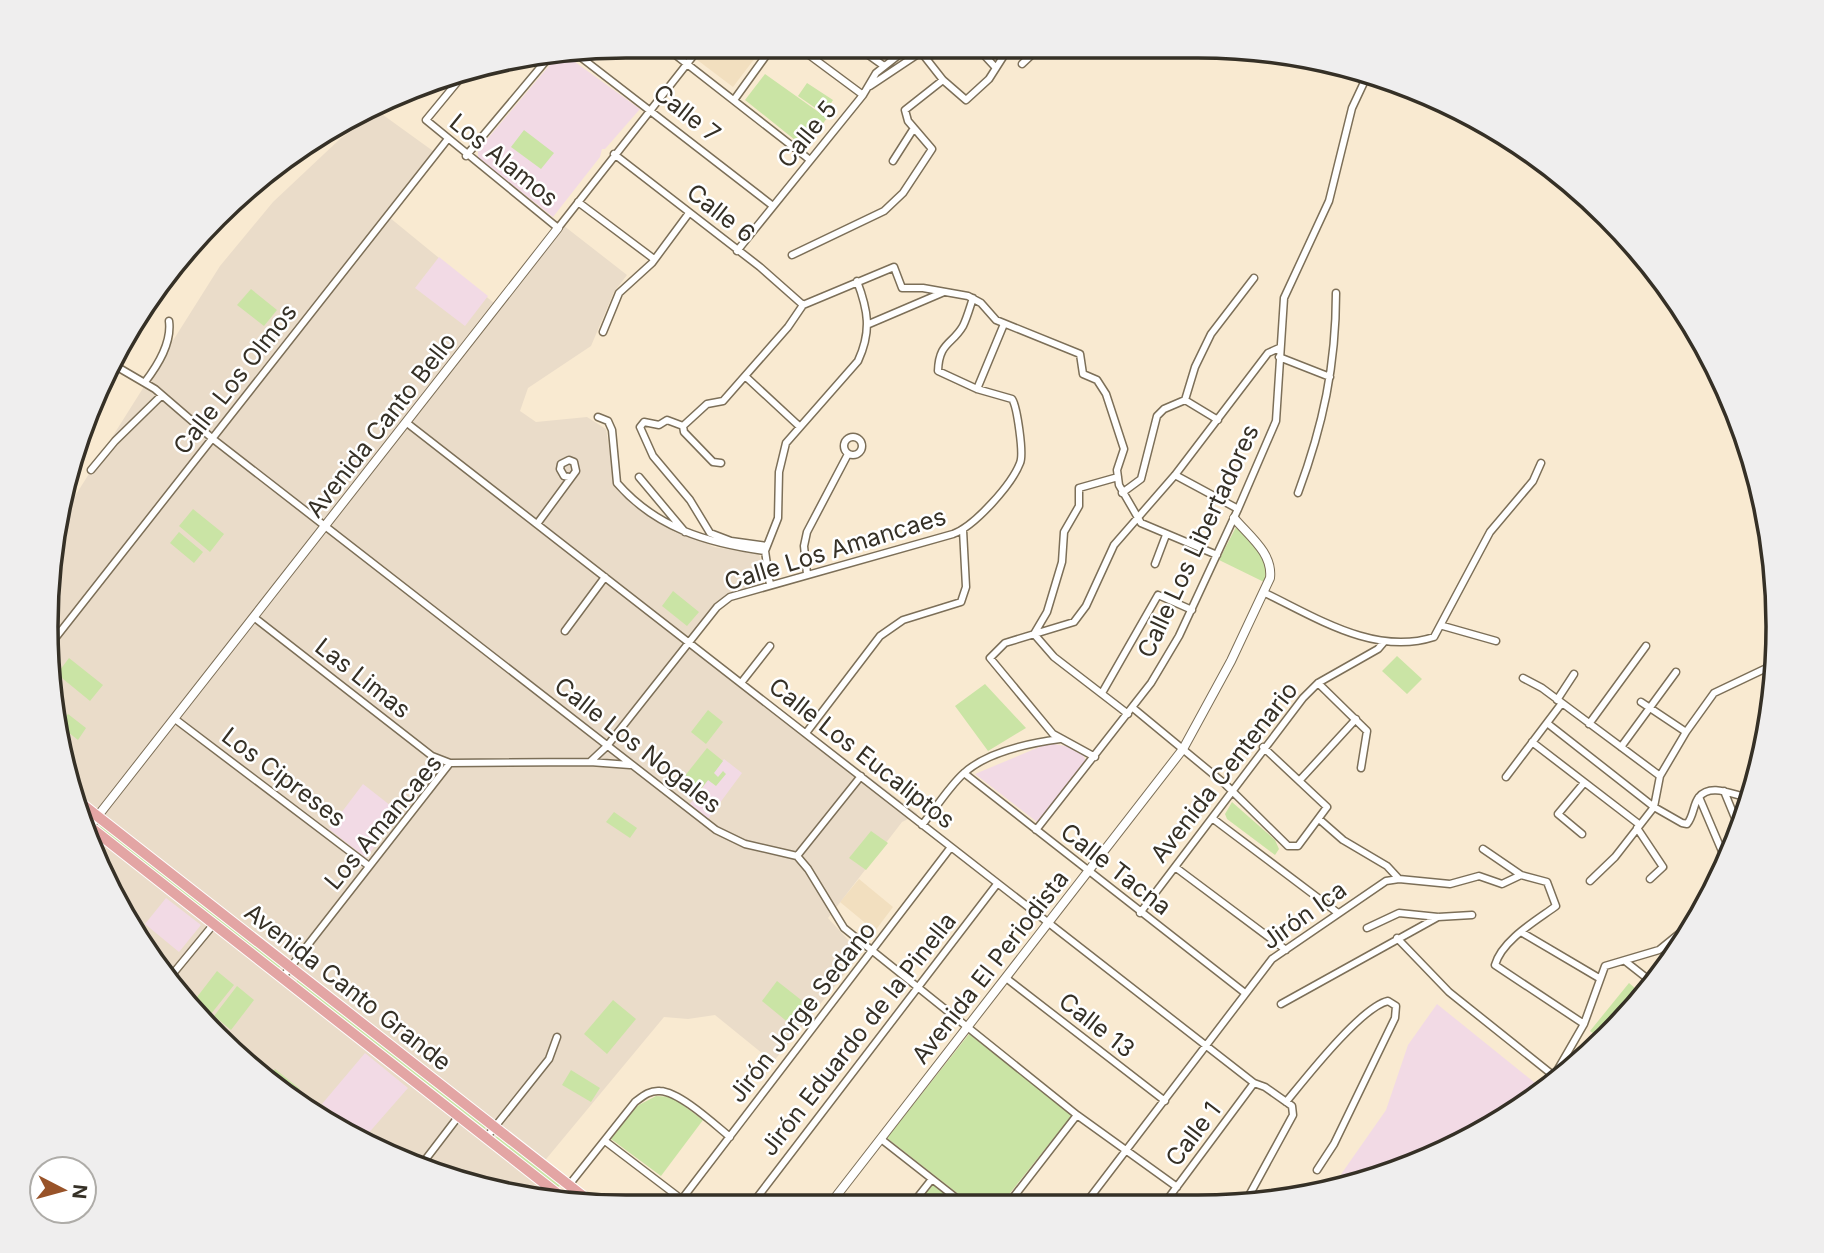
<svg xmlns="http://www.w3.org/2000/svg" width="1824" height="1253" viewBox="0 0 1824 1253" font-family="Inter,sans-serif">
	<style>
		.built { fill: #f2dfbf }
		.industrial { fill: #eadcc9 }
		.education { fill: #f2dae5 }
		.green { fill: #cae4a5 }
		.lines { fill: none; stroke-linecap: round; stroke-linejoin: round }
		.minor-casing { stroke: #7c6f58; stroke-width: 9 }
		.tertiary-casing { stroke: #7c6f58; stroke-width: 10 }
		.primary-casing { stroke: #fff; stroke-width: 12 }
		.minor { stroke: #fff; stroke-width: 6 }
		.tertiary { stroke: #fff; stroke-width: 8 }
		.primary { stroke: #e3a5a4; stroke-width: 10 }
		.labels { text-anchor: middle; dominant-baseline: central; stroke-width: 5; stroke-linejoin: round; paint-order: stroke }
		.street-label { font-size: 24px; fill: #353026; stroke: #fff }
		.rim { fill: none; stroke: #353026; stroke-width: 3.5 }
	</style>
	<rect width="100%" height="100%" fill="#f9ead1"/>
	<path class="built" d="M 706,46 L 745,46 L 743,48 L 755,58 L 733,87 L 696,59 Z
		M 859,879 L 893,907 L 875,931 L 840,902 Z"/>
	<path class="industrial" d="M 379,112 L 433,151 L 384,213 L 494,303 L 559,222 L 627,275 L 614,292 L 591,346 L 528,388 L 520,411 L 536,422 L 587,417 L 606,429 L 615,485 L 649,516 L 714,547 L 759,554 L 769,589 L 733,600 L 718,610 L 693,642 L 918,814 L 902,822 L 828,918 L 861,954 L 773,1062 L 715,1015 L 688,1019 L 664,1017 L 537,1170 L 554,1197 L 551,1200 L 513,1196 L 404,1163 L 303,1109 L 215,1037 L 106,884 L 57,739 L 50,551 L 58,523 L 220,266 L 273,202 L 341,138 Z"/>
	<path class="education" d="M 559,54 L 564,54 L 640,109 L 605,149 L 602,149 L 600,157 L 553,217 L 478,158 L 478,150 Z
		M 439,257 L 488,296 L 465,326 L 415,288 Z
		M 1049,743 L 1070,747 L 1083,755 L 1086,761 L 1037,822 L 975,774 Z
		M 724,759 L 742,773 L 708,819 L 690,804 Z
		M 363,784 L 400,813 L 366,858 L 329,829 Z
		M 166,898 L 201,925 L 179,952 L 145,924 Z
		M 1437,1004 L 1540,1087 L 1455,1147 L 1330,1190 L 1386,1110 L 1408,1045 Z
		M 365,1053 L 408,1088 L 366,1136 L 322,1104 Z"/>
	<path class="green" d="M 765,74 L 827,118 L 805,148 L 745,100 Z
		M 807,83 L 833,100 L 824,114 L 798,96 Z
		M 524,130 L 554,153 L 541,169 L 511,147 Z
		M 251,289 L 277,310 L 264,326 L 237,305 Z
		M 193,509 L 224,534 L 210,552 L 179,526 Z
		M 1236,527 C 1251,543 1272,558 1264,582 L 1219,560 Z
		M 179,532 L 203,552 L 194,563 L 170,543 Z
		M 673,591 L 699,612 L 687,626 L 662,606 Z
		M 1397,656 L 1422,679 L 1407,694 L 1382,671 Z
		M 69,658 L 103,685 L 90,701 L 57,674 Z
		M 985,684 L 1026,728 L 988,751 L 955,706 Z
		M 708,710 L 723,722 L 706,744 L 691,732 Z
		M 68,714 L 86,728 L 78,740 L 59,725 Z
		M 707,748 L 723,761 L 714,773 L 718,777 L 723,771 L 726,774 L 716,786 L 708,780 L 700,790 L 684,777 Z
		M 1232,802 L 1275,840 L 1279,849 L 1275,855 L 1227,819 L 1225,814 Z
		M 614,812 L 637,828 L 630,838 L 606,822 Z
		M 101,825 L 281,964 L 280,967 L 277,969 L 99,830 Z
		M 871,831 L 888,843 L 866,870 L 849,858 Z
		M 217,971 L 234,985 L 211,1014 L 194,1001 Z
		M 298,979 L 486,1126 L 484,1130 L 296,983 Z
		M 777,981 L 805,1003 L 790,1024 L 762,1001 Z
		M 1629,983 L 1643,995 L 1603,1041 L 1590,1031 Z
		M 237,986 L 254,1000 L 231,1030 L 214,1016 Z
		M 613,1000 L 636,1019 L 607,1054 L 584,1034 Z
		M 969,1034 L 1072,1115 L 999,1207 L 975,1207 L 887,1138 Z
		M 275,1069 L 300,1089 L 291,1099 L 267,1080 Z
		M 571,1070 L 600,1088 L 591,1102 L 562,1085 Z
		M 656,1096 L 672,1097 L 703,1120 L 661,1176 L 611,1139 L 637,1106 Z
		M 499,1135 L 561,1184 L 558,1187 L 494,1139 Z
		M 933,1184 L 962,1207 L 914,1207 Z"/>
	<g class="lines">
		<g class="minor-casing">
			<path id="minor" d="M 664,46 L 810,160
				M 797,46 L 863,95
				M 856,46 L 884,66
				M 988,46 L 984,55 L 996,68
				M 574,52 L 773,206
				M 927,58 L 946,46
				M 1022,64 L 1041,46
				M 468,69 L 426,120 L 558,228 L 701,46
				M 870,86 L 921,52 L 943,80 L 966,100 L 989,79 L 1010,46
				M 734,100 L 773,46
				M 614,154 L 760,267 L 803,305
				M 466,156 L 550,56
				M 893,161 L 914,128
				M 578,202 L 654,259
				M 737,251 L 863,95 L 876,73 L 910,46
				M 792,255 L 884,211 L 903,193 L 932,149 L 908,121 L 905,110 L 943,80
				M 869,324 L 944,292
				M 603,332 L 619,293 L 652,263 L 689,213
				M 1279,357 L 1330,377
				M 114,365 L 155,389 L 213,439 L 716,830 L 745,844 L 797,856 L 808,869 L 844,928 L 1077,1115 L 1177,1187
				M 745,376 L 799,426
				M 145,382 C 158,365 172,343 169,321
				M 977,389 L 1004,324
				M 1185,400 L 1195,367 L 1211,334 L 1254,278
				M 598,417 L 608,421 L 612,430 L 617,483 C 656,528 707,543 765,551
				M 407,423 L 1254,1083 L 1265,1087 L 1292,1106 L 1293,1115 L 1245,1203
				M 683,426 L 667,420 L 659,425 L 644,422 L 640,427 L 653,456 L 690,500 L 710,533 L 731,541 L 767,546
				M844 446a9 9 0 1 1 18 0a9 9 0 1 1-18 0Z
				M 721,463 L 713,462 L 684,432 L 683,426 L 707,404 L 723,401 L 788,327 L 803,305 L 894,267 L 902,288 L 923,288 L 968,296 L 981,303 L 996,320 L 1080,354 L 1083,374 L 1097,380 L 1106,394 L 1124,449 L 1117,470 L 1119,485 L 1141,523 L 1217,555
				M 91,470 L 115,441 L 162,395
				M 1175,475 L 1238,509
				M 639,477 L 685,532
				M 1122,493 L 1141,479 L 1157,416 L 1164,409 L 1185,400 L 1218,420
				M 1298,493 C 1323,426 1336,365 1336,293
				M 537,524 L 576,471 L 574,462 L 569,460 L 561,464 L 560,469 L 564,476 L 569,477
				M 1155,564 L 1166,535
				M 807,574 L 804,546 L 807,532 L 848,454
				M 770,585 L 765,551 L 778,518 L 779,472 L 786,443 L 858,361 C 872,331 868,310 857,281
				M 1265,593 C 1317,618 1375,656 1434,637 L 1490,532 L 1533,481 L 1541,463
				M 255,618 L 432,756 L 450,763
				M 1443,626 L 1496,641
				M 565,631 L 605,577
				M 1034,634 L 1047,612 L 1062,562 L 1064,532 L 1079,506 L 1079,488 L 1118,477
				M 1034,634 L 1054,657 L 1128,714
				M 53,641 L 447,140
				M 1523,678 L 1542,688 L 1660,776
				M 741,683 L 770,646
				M 1318,683 L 1367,731 L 1361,768
				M 1102,693 L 1158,595 L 1192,610
				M 1557,700 L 1574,674
				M 1641,702 L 1686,732
				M 1133,708 L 1225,784 L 1288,846 L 1298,846 L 1327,807 L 1263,747
				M 175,719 L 369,866
				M 1547,723 L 1654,807 L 1682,823 L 1687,824 C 1694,816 1693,804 1699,797 C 1711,782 1735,796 1750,798
				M 1589,724 L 1646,646
				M 806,733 L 880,636 L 903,620 L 961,602 L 966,587 L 963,530
				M 1532,742 L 1640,825
				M 1621,747 L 1676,672
				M 1095,757 L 1053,734 L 990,658 L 1005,643 L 1074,622 L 1086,606 L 1114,545 L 1175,475 L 1268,353 L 1279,348
				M 590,762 L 607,746 L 717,607 L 730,597 L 953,534 C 975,526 1012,484 1020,463 C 1024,454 1017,406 1012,399 L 977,389 L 938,371 C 939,342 952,345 963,326 C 967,318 970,307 973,298
				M 964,773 L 1245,993
				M 1506,777 L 1562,703
				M 1300,780 L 1356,719
				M 1724,791 L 1740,830
				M 1699,797 L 1727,863
				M 1212,818 L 1338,913
				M 1319,819 L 1343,840 L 1387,866 L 1399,879
				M 922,825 C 936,808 948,788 963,774 C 986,752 1030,743 1060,739
				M 1637,828 L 1663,867 L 1650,879
				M 1036,830 L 1151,683 L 1179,636 L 1238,509 L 1276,421 L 1284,298 L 1329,201 L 1352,108 L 1367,76
				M 1582,834 L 1558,814 L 1584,783
				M 1483,849 L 1521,875
				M 797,856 L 861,776
				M 1175,867 L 1286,950
				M 1590,881 L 1615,857 L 1654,807 L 1660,776 L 1686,732 L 1714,693 L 1775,664
				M 1140,913 L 1303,698 L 1318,683 L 1378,649 L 1384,642
				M 1367,928 L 1399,913 L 1438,917 L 1472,915
				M 1521,932 L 1599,978
				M 1397,938 L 1449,992 L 1554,1076
				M 1625,961 L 1653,983
				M 171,976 L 213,925
				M 282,978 L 450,763 L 590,762 L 630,765
				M 1006,978 L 1165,1101
				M 1650,981 L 1674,946 L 1675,938
				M 1281,1004 L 1438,917
				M 1554,1076 L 1584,1024 L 1605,966 L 1659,950 L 1696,920
				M 1286,1102 C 1305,1079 1361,1007 1388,1001 L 1396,1006 L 1395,1018 L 1334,1144 L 1317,1170
				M 486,1138 L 549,1059 L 557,1037
				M 881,1139 L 969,1208
				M 605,1141 L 693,1208
				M 419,1168 L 458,1117
				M 569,1185 L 635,1102 C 643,1096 650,1090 660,1091 C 680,1092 714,1124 730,1137
				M 682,1199 L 951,847
				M 749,1208 L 997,884
				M 909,1208 L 932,1179
				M 1005,1208 L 1077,1115
				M 1082,1208 L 1272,959 L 1386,881 L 1399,879 L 1450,884 L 1479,876 L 1502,884 L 1521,875 L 1547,882 L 1556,906 C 1537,920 1502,940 1495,965 L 1584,1024
				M 1161,1208 L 1254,1083"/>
		</g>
		<g class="tertiary-casing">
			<path id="tertiary" d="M 90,826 L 558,228
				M 827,1208 L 1183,749 L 1231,661 L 1270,578 C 1273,553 1249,536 1234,518"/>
		</g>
		<g class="primary-casing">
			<path id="primary" d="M 78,801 L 593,1204
				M 85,823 L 568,1202"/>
		</g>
		<use href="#minor" class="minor"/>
		<use href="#tertiary" class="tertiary"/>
		<use href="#primary" class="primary"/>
	</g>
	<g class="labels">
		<g class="street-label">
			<text transform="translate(687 113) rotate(38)">Calle 7</text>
			<text transform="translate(807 134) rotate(-51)">Calle 5</text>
			<text transform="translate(504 160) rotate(39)">Los Alamos</text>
			<text transform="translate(721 213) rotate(38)">Calle 6</text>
			<text transform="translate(235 379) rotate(-52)">Calle Los Olmos</text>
			<text transform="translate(381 425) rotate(-52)">Avenida Canto Bello</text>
			<text transform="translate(1198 541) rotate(-65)">Calle Los Libertadores</text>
			<text transform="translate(835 549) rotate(-17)">Calle Los Amancaes</text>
			<text transform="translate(363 678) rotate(38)">Las Limas</text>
			<text transform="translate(638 745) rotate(38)">Calle Los Nogales</text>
			<text transform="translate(862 753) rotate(38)">Calle Los Eucaliptos</text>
			<text transform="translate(1224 772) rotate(-52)">Avenida Centenario</text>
			<text transform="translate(284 777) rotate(37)">Los Cipreses</text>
			<text transform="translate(383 822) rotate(-50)">Los Amancaes</text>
			<text transform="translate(1116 869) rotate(38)">Calle Tacna</text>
			<text transform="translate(1304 915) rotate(-36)">Jirón Ica</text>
			<text transform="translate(990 967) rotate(-52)">Avenida El Periodista</text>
			<text transform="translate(348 987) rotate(38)">Avenida Canto Grande</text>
			<text transform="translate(802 1012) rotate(-52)">Jirón Jorge Sedano</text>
			<text transform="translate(1097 1025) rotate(38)">Calle 13</text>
			<text transform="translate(858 1034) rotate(-52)">Jirón Eduardo de la Pinella</text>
			<text transform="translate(1193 1134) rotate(-53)">Calle 1</text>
		</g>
	</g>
	<path d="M0 0H1824V1253H0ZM626 58H1198A568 568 0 0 1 1766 626V627A568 568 0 0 1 1198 1195H626A568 568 0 0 1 58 627V626A568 568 0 0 1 626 58Z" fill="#efeeee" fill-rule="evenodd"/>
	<path class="rim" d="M626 58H1198A568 568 0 0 1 1766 626V627A568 568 0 0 1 1198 1195H626A568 568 0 0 1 58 627V626A568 568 0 0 1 626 58Z"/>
	<g transform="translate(63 1190) rotate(96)"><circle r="33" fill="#ffffff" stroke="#aeaca8" stroke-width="2"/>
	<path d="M0-5L12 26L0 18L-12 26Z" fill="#985329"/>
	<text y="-10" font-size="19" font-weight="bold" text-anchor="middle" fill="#353026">N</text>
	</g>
</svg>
